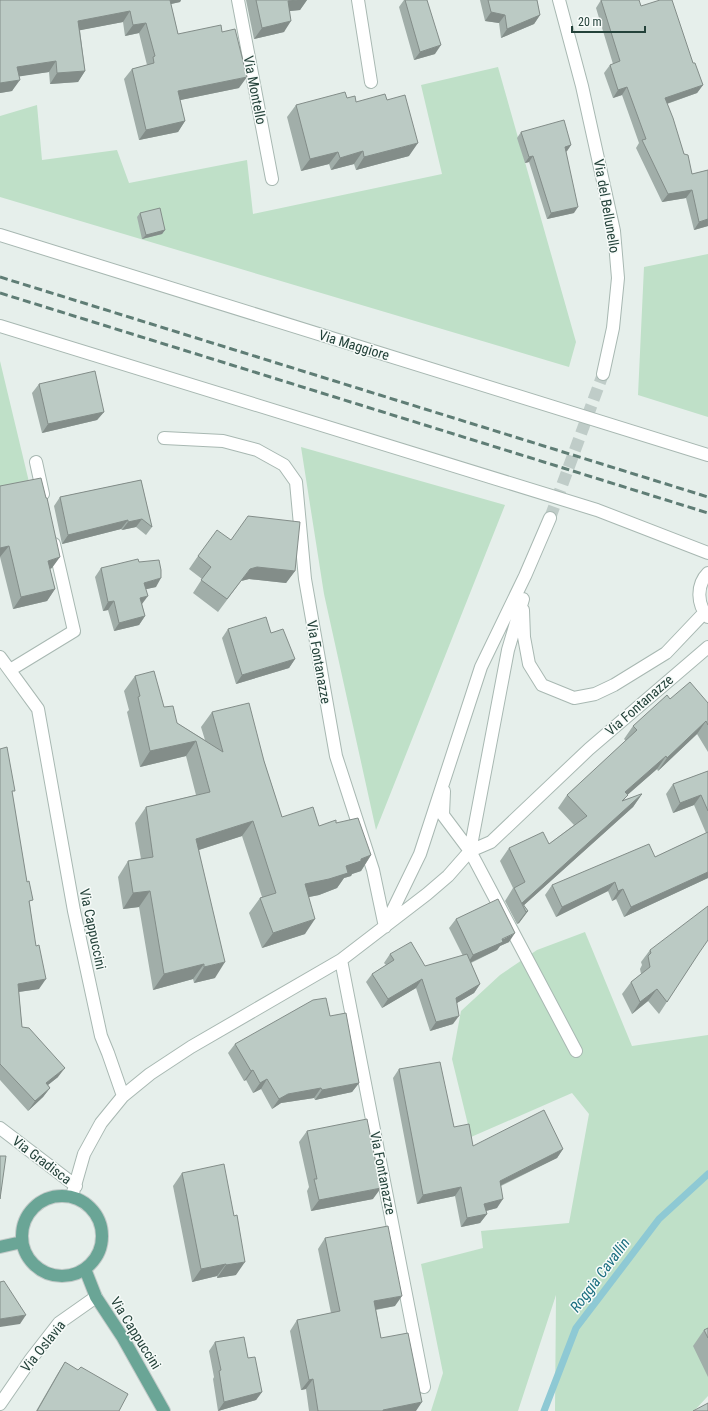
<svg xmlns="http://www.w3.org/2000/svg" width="708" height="1411" viewBox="0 0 708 1411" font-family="'Roboto Condensed',sans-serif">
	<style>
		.green { fill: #bfe0c8 }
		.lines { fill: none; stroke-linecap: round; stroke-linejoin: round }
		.stream { stroke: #8ec9d4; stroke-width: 7 }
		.minor-tunnel { stroke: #bfccc8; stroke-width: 12; stroke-dasharray: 12 6; stroke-linecap: butt }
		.minor-casing { stroke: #a8b8b2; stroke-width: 14 }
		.major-casing { stroke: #c2cac8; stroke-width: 14 }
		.minor { stroke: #fff; stroke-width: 12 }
		.major { stroke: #6aa596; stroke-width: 12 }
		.rail { stroke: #5f7d75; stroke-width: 3; stroke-dasharray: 8 4; stroke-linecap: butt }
		.wall { fill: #a1aea9 }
		.shaded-wall { fill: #838d89 }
		.building { fill: #bbcac4; stroke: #838d89 }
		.labels { text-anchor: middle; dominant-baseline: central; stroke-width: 3; stroke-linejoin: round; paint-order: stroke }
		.street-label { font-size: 14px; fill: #24423a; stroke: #f7fbf9 }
		.water-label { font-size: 15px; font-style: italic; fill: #1c6f80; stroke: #f7fbf9 }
	</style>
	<rect width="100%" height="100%" fill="#e6efeb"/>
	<path class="green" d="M 498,67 L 576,342 L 569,367 L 0,197 L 0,116 L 37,105 L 42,160 L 117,150 L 129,183 L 247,160 L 253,214 L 442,174 L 421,85 Z
		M 708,254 L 708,417 L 638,395 L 644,267 Z
		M 0,361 L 29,482 L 0,489 Z
		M 301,447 L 505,505 L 376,830 L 324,594 Z
		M 585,932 L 632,1046 L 708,1035 L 708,1396 L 694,1411 L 555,1411 L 556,1295 L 518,1411 L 431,1411 L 443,1373 L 421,1264 L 483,1248 L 481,1231 L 569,1223 L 589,1114 L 572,1093 L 471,1137 L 452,1059 L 461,1011 L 500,975 L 537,950 Z"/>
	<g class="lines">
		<path class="stream" d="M 544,1411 L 576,1328 L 659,1219 L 708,1174"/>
		<path class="minor-tunnel" d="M 550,518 L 603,374"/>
		<g class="minor-casing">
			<path id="minor" d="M 238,0 L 272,179
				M 358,0 L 371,82
				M 559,0 L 582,86 L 614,231 L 618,278 L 613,328 L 603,374
				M 0,235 L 708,455
				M 0,326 L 597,510 L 708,553
				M 164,438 L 223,441 L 257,450 L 284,465 L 296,482 L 305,579 L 336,756 L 373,870 L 385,927
				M 36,462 L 43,494
				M 708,573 C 696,585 697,605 708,617
				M 523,610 L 524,637 L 529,664 L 542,685 L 574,698 L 595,694 L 614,685 L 666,653 L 704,613
				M 0,657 L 38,709 L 74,911 L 101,1036 L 108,1053 L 123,1096
				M 10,670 L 74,631 L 54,544
				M 444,791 L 443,815 L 470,851 L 576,1051
				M 470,851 L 491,842 L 589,749 L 708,647
				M 386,924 L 420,854 L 481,667 L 525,576 L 550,518
				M 341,960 L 424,1387
				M 0,1128 L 76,1186
				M 72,1196 L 84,1154 L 101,1123 L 123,1096 L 150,1074 L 191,1047 L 341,960 L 427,894 L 448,876 L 470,851 L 508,650 L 523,599
				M 0,1404 L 31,1359 L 59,1323 L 96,1297"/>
		</g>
		<g class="major-casing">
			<path id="major" d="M22 1236a40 40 0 1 1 80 0a40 40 0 1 1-80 0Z
				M 0,1247 L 22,1242
				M 85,1269 L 96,1297 L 123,1338 L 164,1411"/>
		</g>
		<use href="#minor" class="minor"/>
		<use href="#major" class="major"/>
		<path class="rail" d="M 0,277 L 708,497
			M 0,293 L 708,513"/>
	</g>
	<path class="wall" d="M 0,0 L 181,0 L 180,2 L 171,4 L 178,34 L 222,32 L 239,88 L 180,100 L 185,121 L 178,132 L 139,140 L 124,79 L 132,69 L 147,65 L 139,33 L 125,36 L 123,22 L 80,30 L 85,71 L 78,82 L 50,84 L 49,72 L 19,76 L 12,91 L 0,93 Z
		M 246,0 L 307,0 L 300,10 L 290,11 L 284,32 L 254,39 Z
		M 404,0 L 427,0 L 435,54 L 414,60 L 399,7 Z
		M 480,0 L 537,0 L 540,15 L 534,24 L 501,38 L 499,23 L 485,21 Z
		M 601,0 L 641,6 L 693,63 L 703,85 L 697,93 L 667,104 L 684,154 L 692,174 L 708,170 L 708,226 L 694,230 L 686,198 L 662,202 L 636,148 L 639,143 L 622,95 L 613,98 L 604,73 L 610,65 L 613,64 L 596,8 Z
		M 347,98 L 356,102 L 409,156 L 356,170 L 354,164 L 331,170 L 329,164 L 301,171 L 287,117 L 296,105 Z
		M 521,132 L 571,145 L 567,151 L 566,152 L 574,213 L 547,219 L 529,162 L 525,163 L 517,138 Z
		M 140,213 L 165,230 L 162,234 L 142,239 L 137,217 Z
		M 39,384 L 104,412 L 97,420 L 42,433 L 32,393 Z
		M 141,480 L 152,527 L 146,535 L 136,527 L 122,530 L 121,529 L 62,544 L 54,506 L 60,497 Z
		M 0,486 L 52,568 L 50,569 L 55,589 L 47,601 L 13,609 L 0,557 Z
		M 231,540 L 295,571 L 286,583 L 249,579 L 241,581 L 218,612 L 193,593 L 202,579 L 189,569 L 198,556 Z
		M 139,562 L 156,587 L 146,589 L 142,604 L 145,616 L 139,625 L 114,631 L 108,610 L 103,611 L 95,577 L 101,568 Z
		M 228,629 L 295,659 L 289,668 L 236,684 L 222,638 Z
		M 135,676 L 164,707 L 177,723 L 205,740 L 201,727 L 212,712 L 264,761 L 282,817 L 319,826 L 336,823 L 371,855 L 361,871 L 352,874 L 351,876 L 344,878 L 337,888 L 319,895 L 309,897 L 305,934 L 262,948 L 249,913 L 260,898 L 262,897 L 242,836 L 199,850 L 215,978 L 194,983 L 193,979 L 153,990 L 139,907 L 123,909 L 118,877 L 128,861 L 141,859 L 135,823 L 146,807 L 196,795 L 186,756 L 140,767 L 127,712 L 129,710 L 124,691 Z
		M 670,699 L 708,703 L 708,752 L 697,734 L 658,771 L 657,769 L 627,795 L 624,800 L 642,794 L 633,807 L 524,905 L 528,911 L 519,923 L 517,924 L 505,901 L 513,888 L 500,861 L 509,848 L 549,844 L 574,825 L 558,808 L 567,795 L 626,741 L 624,739 L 633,726 Z
		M 0,749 L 12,794 L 30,904 L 39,989 L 19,992 L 22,1027 L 58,1077 L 48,1085 L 50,1088 L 43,1097 L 28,1111 L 0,1080 Z
		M 708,771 L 708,878 L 624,917 L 616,899 L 612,901 L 608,891 L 556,917 L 545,895 L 552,885 L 655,857 L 706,833 L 694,805 L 673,813 L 666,794 L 673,784 Z
		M 456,919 L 509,942 L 500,946 L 497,950 L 471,963 L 480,984 L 474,993 L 457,1003 L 453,1024 L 430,1031 L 416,988 L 382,1008 L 366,982 L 372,974 L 386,965 L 384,963 L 390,954 L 425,966 L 463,956 L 449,928 Z
		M 650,950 L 698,954 L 659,1014 L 648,1001 L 632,1014 L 622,994 L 631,982 L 641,974 L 640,969 L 642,965 L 641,962 Z
		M 330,1016 L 359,1083 L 352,1092 L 315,1100 L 314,1098 L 281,1103 L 272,1109 L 261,1089 L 253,1093 L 246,1080 L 244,1081 L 228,1053 L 235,1044 Z
		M 399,1069 L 454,1127 L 473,1146 L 563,1149 L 557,1158 L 501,1186 L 497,1208 L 486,1211 L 487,1214 L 480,1223 L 461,1227 L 455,1196 L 417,1204 L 393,1078 Z
		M 307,1131 L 373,1199 L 311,1211 L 307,1191 L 309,1187 L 299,1142 Z
		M 182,1173 L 234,1216 L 236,1275 L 217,1278 L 217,1276 L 192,1282 L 173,1186 Z
		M 325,1238 L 395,1306 L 376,1310 L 381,1338 L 416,1411 L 309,1411 L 306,1389 L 301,1390 L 290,1331 L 297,1320 L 331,1313 L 318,1249 Z
		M 708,1328 L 708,1377 L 693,1346 L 704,1330 Z
		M 215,1342 L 262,1392 L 256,1400 L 218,1411 L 213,1379 L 214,1377 L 209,1351 Z
		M 65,1362 L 119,1411 L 36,1411 L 58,1373 Z"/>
	<path class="shaded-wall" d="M 166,0 L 181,0 L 180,2 L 162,6 Z
		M 298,0 L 307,0 L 300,10 L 280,12 L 288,1 Z
		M 130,11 L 123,22 L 71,32 L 78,21 Z
		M 491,12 L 505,15 L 499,23 L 485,21 Z
		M 540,15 L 534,24 L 501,38 L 507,29 Z
		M 291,21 L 284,32 L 254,39 L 262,28 Z
		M 146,23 L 139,33 L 125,36 L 133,25 Z
		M 441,45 L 435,54 L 414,60 L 420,52 Z
		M 56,61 L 49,72 L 9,78 L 17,67 Z
		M 85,71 L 78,82 L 50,84 L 57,73 Z
		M 247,77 L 239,88 L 171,102 L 178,91 Z
		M 20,80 L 12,91 L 0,93 L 0,83 Z
		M 703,85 L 697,93 L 660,106 L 665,98 Z
		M 627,87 L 622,95 L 613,98 L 618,90 Z
		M 185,121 L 178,132 L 139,140 L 146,130 Z
		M 418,143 L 409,156 L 356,170 L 364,157 Z
		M 571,145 L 567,151 L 561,153 L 565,147 Z
		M 363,151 L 354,164 L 331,170 L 340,158 Z
		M 338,152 L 329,164 L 301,171 L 310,159 Z
		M 533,156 L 529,162 L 525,163 L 529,157 Z
		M 692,190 L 686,198 L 662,202 L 668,194 Z
		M 578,207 L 574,213 L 547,219 L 551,213 Z
		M 708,219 L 708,226 L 694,230 L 699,222 Z
		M 165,230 L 162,234 L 142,239 L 146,235 Z
		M 104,412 L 97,420 L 42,433 L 48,424 Z
		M 142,519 L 136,527 L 122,530 L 128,522 Z
		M 128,520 L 121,529 L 62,544 L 68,535 Z
		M 9,546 L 0,557 L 0,548 Z
		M 60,557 L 52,568 L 40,572 L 48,561 Z
		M 257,567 L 295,571 L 286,583 L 249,579 L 241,581 L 218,612 L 250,569 Z
		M 161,578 L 156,587 L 138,591 L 144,583 Z
		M 55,589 L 47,601 L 13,609 L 21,597 Z
		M 148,596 L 142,604 L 140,598 Z
		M 114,601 L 108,610 L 103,611 L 108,602 Z
		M 145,616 L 139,625 L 114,631 L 119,623 Z
		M 295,659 L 289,668 L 236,684 L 242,675 Z
		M 706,721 L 697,734 L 658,771 L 667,758 Z
		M 196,741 L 186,756 L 140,767 L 150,751 Z
		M 666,756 L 657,769 L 616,805 L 625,792 Z
		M 642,794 L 633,807 L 523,906 L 522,903 Z
		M 701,795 L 694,805 L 673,813 L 680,803 Z
		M 253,821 L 242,836 L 186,854 L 196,839 Z
		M 371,855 L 361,871 L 352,874 L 351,876 L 344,878 L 337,888 L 319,895 L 294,900 L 305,884 Z
		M 708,872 L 708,878 L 624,917 L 631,907 Z
		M 615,882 L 608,891 L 556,917 L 562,907 Z
		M 623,889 L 616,899 L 612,901 L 618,891 Z
		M 150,891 L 139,907 L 123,909 L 133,893 Z
		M 528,911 L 519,923 L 517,924 L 526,912 Z
		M 315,919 L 305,934 L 262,948 L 273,933 Z
		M 515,933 L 509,942 L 500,946 L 497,950 L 467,964 L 473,955 Z
		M 225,962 L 215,978 L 194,983 L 204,967 Z
		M 204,964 L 193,979 L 153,990 L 164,974 Z
		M 46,979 L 39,989 L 11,993 L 18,984 Z
		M 422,979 L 416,988 L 382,1008 L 388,999 Z
		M 480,984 L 474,993 L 450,1007 L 456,998 Z
		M 657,989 L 648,1001 L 632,1014 L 640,1002 Z
		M 459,1016 L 453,1024 L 430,1031 L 436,1022 Z
		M 65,1068 L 58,1077 L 39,1092 L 46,1083 Z
		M 253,1070 L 246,1080 L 244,1081 L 251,1071 Z
		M 267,1079 L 261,1089 L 253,1093 L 260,1083 Z
		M 359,1083 L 352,1092 L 315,1100 L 322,1090 Z
		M 50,1088 L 43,1097 L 28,1111 L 35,1101 Z
		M 321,1088 L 314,1098 L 281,1103 L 272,1109 L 279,1099 L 288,1094 Z
		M 563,1149 L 557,1158 L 493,1189 L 500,1181 Z
		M 461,1187 L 455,1196 L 417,1204 L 423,1195 Z
		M 381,1188 L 373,1199 L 311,1211 L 319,1200 Z
		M 503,1199 L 497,1208 L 478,1213 L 484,1204 Z
		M 487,1214 L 480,1223 L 461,1227 L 467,1218 Z
		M 245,1262 L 236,1275 L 217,1278 L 226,1265 Z
		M 226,1264 L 217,1276 L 192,1282 L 201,1269 Z
		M 402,1296 L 395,1306 L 367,1311 L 374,1301 Z
		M 26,1315 L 20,1324 L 0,1327 L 0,1319 Z
		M 313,1379 L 306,1389 L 301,1390 L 309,1380 Z
		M 262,1392 L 256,1400 L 218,1411 L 224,1402 Z
		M 422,1402 L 416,1411 L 383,1411 L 383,1410 Z"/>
	<path class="building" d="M 0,0 L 170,0 L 178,34 L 221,25 L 222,32 L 235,29 L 247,77 L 178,91 L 185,121 L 146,130 L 132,69 L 154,63 L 153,57 L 155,56 L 146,23 L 133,25 L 130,11 L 78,21 L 85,71 L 57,73 L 56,61 L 17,67 L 20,80 L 0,83 Z
		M 256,0 L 298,0 L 288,1 L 291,21 L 262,28 Z
		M 405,0 L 427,0 L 441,45 L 420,52 Z
		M 488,0 L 537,0 L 540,15 L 507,29 L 505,15 L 491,12 Z
		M 601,0 L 639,0 L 641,6 L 660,0 L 672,0 L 693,63 L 695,63 L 703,85 L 665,98 L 673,118 L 684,154 L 688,155 L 692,174 L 708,170 L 708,219 L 699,222 L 692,190 L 668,194 L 642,140 L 646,139 L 627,87 L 618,90 L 610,65 L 620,61 Z
		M 345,92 L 347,98 L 355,96 L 356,102 L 385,94 L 387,100 L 405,95 L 418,143 L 364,157 L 363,151 L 340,158 L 338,152 L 310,159 L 296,105 Z
		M 564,120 L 571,145 L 565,147 L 578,207 L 551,213 L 533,156 L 529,157 L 521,132 Z
		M 160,208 L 165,230 L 146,235 L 140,213 Z
		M 95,371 L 104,412 L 48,424 L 39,384 Z
		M 41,478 L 46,498 L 47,498 L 60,557 L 48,561 L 55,589 L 21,597 L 9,546 L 0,548 L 0,486 Z
		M 141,480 L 152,527 L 142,519 L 128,522 L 128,520 L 68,535 L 60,497 Z
		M 248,516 L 300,522 L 295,571 L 257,567 L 250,569 L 227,599 L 201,580 L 211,567 L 198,556 L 217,530 L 231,540 Z
		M 138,559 L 139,562 L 159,560 L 161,570 L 161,578 L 144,583 L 148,596 L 140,598 L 145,616 L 119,623 L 114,601 L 108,602 L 101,568 Z
		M 266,617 L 271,633 L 283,629 L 295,659 L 242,675 L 228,629 Z
		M 154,671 L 164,707 L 173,706 L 177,723 L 223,752 L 212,712 L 249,703 L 264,761 L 282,817 L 313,807 L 319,826 L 336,820 L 336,823 L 358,818 L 371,855 L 361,859 L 361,861 L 346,866 L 348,873 L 329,879 L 305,884 L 315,919 L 273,933 L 260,898 L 276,893 L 253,821 L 196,839 L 225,962 L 204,967 L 204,964 L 164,974 L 150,891 L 133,893 L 128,861 L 153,857 L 146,807 L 210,792 L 196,741 L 150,751 L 138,697 L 140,696 L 135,676 Z
		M 690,682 L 708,703 L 708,725 L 706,721 L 667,758 L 666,756 L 625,792 L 628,795 L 622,801 L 641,794 L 642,794 L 522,903 L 528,911 L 526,912 L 514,888 L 525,882 L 509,848 L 543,832 L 549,844 L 587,816 L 567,795 L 637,730 L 633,726 L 667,695 L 670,699 Z
		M 7,747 L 15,791 L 12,791 L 27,882 L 29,881 L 33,900 L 29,901 L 36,946 L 39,945 L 46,979 L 18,984 L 22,1027 L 29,1028 L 65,1068 L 46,1083 L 50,1088 L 35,1101 L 0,1064 L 0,749 Z
		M 708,771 L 708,811 L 701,795 L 680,803 L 673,784 Z
		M 708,832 L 708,872 L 631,907 L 623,889 L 618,891 L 615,882 L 562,907 L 552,885 L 649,844 L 655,857 Z
		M 498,899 L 515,933 L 502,939 L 503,942 L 473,955 L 456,919 Z
		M 708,906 L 708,940 L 699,953 L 667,1002 L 657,989 L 640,1002 L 631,982 L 650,967 L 648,956 L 651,953 L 650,950 Z
		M 411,942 L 425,966 L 467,954 L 480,984 L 456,998 L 459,1016 L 436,1022 L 422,979 L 388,999 L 372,974 L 394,960 L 390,954 Z
		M 326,998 L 330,1016 L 346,1013 L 359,1083 L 322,1090 L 321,1088 L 288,1094 L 279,1099 L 267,1079 L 260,1083 L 253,1070 L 251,1071 L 235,1044 L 313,1000 Z
		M 440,1062 L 454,1127 L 469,1124 L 473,1146 L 544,1110 L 563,1149 L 500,1181 L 503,1199 L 484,1204 L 487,1214 L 467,1218 L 461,1187 L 423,1195 L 399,1069 Z
		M 367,1119 L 381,1188 L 319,1200 L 314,1179 L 317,1179 L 307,1131 Z
		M 0,1156 L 6,1156 L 0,1199 Z
		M 224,1164 L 234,1216 L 237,1215 L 245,1262 L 226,1265 L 226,1264 L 201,1269 L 182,1173 Z
		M 388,1226 L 402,1296 L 374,1301 L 381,1338 L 408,1333 L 422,1402 L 383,1410 L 383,1411 L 318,1411 L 313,1379 L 309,1380 L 297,1320 L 340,1311 L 325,1238 Z
		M 4,1281 L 26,1315 L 0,1319 L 0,1282 Z
		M 708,1328 L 708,1338 L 704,1330 Z
		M 244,1337 L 248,1358 L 255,1357 L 262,1392 L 224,1402 L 219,1371 L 221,1370 L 215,1342 Z
		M 65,1362 L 78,1370 L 81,1367 L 128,1394 L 119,1411 L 37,1411 Z
		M 708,1403 L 708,1411 L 693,1411 Z"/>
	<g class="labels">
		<g class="street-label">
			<text transform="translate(255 90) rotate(79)">Via Montello</text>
			<text transform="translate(607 206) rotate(80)">Via del Bellunello</text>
			<text transform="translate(354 345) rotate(17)">Via Maggiore</text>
			<text transform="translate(319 662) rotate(80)">Via Fontanazze</text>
			<text transform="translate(639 705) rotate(-41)">Via Fontanazze</text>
			<text transform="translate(93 929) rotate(78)">Via Cappuccini</text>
			<text transform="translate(42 1160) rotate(37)">Via Gradisca</text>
			<text transform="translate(383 1173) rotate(79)">Via Fontanazze</text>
			<text transform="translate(136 1333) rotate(58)">Via Cappuccini</text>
			<text transform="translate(43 1346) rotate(-51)">Via Oslavia</text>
		</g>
		<g class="water-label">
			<text transform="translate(600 1275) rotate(-53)">Roggia Cavallin</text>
		</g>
	</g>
	<path d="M572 26v6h73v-6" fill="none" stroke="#24423a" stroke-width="2"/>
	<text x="578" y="26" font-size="12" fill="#24423a" stroke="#f7fbf9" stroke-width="3" paint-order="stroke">20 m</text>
</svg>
